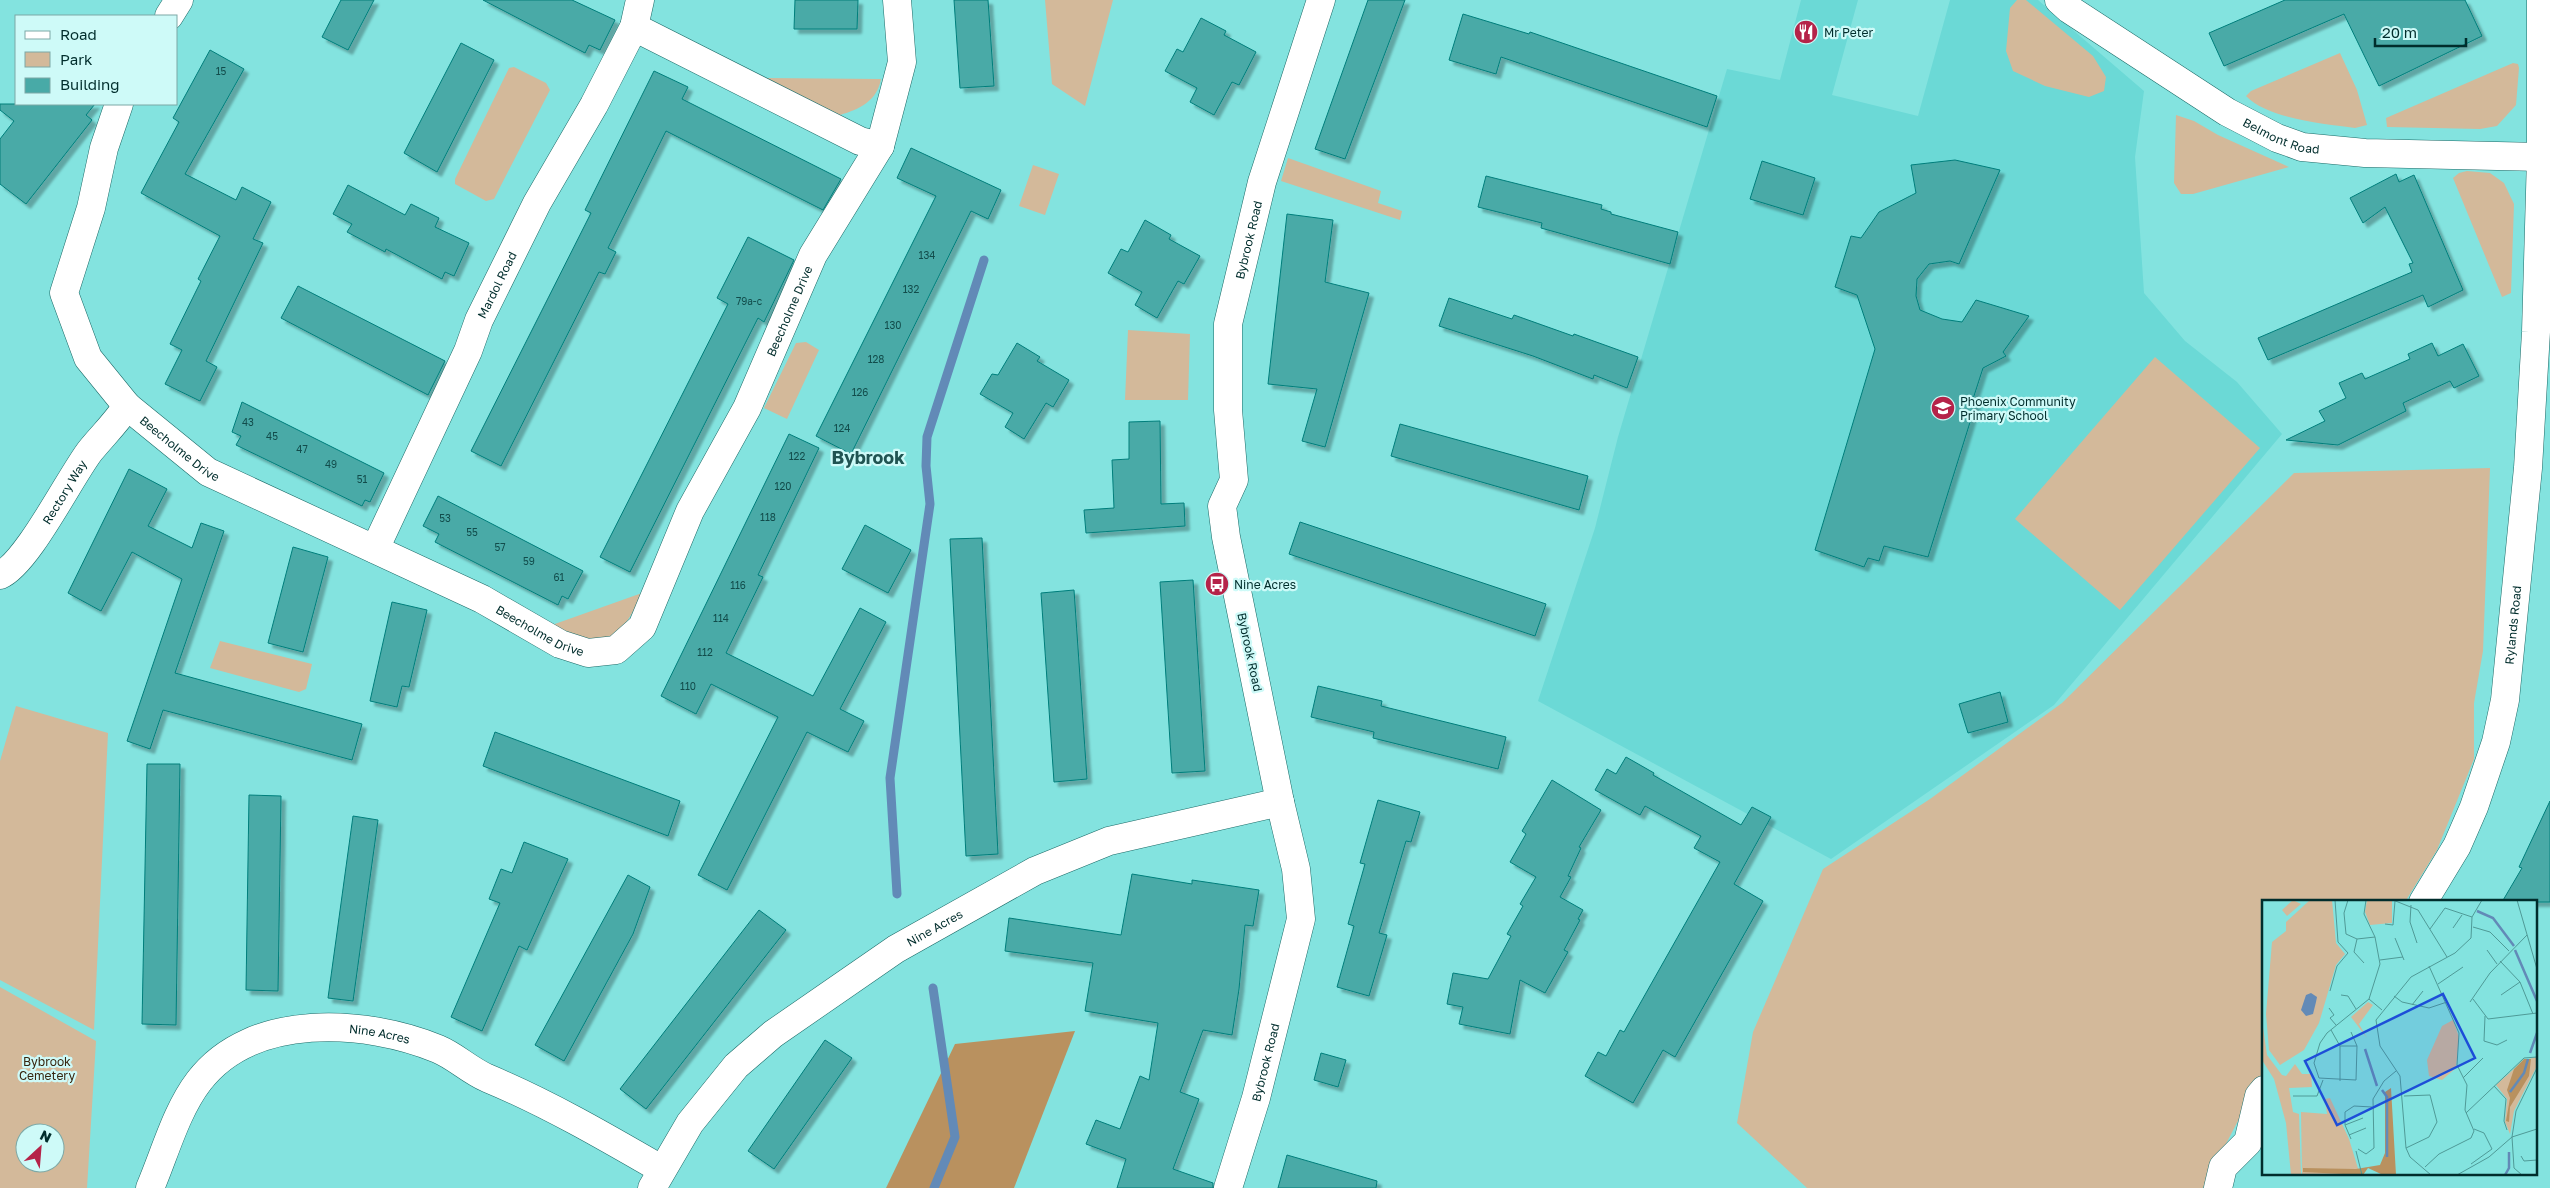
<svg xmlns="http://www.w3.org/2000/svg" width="2550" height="1188" viewBox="0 0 2550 1188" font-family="'Golos Text',sans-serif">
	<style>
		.built { fill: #6bd9d6 }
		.green { fill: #d3b99a; fill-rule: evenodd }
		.forest { fill: #b9915f }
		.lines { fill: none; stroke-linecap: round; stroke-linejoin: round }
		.stream { stroke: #628ab7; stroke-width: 9 }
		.building { fill: #48aaa7; stroke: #037e7b; filter: url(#shadow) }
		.minor-casing { stroke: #1b6a67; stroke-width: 29 }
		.minor { stroke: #fff; stroke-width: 28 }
		.labels { text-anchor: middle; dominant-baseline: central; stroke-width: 4.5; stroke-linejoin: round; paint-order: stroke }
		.number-label { font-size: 10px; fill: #124c4b }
		.poi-label { font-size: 12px; fill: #002d2c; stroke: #cefaf8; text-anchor: start }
		.street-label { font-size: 12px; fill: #002d2c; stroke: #cefaf8 }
		.park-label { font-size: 12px; fill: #37250e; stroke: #cefaf8 }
		.district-label { font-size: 18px; font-weight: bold; fill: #205452; stroke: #cefaf8 }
		.inset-river { fill: none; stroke: #628ab7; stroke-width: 2.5 }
		.inset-road { fill: none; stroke: #4f9a97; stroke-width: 1 }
		.view { fill: #1d4ed8; fill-opacity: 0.15; stroke: #1d4ed8; stroke-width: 2.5 }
		.inset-edge { fill: none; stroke: #002d2c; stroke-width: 2.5 }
	</style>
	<defs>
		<filter id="shadow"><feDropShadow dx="4.5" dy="4.5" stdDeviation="1" flood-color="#0004"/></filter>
	</defs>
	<rect width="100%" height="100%" fill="#83e3df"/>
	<path class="built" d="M 1801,0 L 1858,0 L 1832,95 L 1918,116 L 1950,0 L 2038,0 L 2144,91 L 2135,157 L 2144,293 L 2185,341 L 2237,382 L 2282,434 L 2054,705 L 1831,859 L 1538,701 L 1595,528 L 1618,437 L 1727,69 L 1780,80 Z"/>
	<path class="green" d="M 1045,0 L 1113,0 L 1085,106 L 1052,84 Z
		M 2017,0 L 2026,0 L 2093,56 L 2106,77 L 2104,91 L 2089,97 L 2045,86 L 2013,71 L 2006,51 L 2010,8 Z
		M 2340,53 L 2357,90 L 2367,125 L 2355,128 C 2325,124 2268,119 2246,96 L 2251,91 Z
		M 2513,63 L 2518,64 L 2519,68 L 2516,105 L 2497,126 L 2480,129 L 2387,127 L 2386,118 Z
		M 514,67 L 546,83 L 550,90 L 494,199 L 486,201 L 455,184 L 455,179 L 509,68 Z
		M 765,78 L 881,79 C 877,101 860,109 840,115 Z
		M 2176,115 L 2194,121 L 2218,135 L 2289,167 L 2193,194 L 2181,194 L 2174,183 Z
		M 1288,158 L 1381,191 L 1378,203 L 1402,211 L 1400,220 L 1281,181 Z
		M 1033,165 L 1059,174 L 1045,215 L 1019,206 Z
		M 2467,171 L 2490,173 L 2504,183 L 2514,204 L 2511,293 L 2502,297 L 2453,178 L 2459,173 Z
		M 1128,330 L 1190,334 L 1188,400 L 1125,400 Z
		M 806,342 L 819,350 L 787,419 L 764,408 L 796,343 Z
		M 2155,357 L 2260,448 L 2120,610 L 2015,519 Z
		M 2490,468 L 2483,651 L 2474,703 L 2474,759 L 2437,850 L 2405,902 L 2264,902 L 2264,1071 L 2203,1188 L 1807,1188 L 1737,1123 L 1753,1032 L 1823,869 L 1930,799 L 2062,703 L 2294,473 Z
		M 642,593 C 620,644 601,651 552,625 Z
		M 220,641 L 312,664 L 306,689 L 299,692 L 210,668 Z
		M 16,706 L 108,733 L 94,1030 L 0,980 L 0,761 Z
		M 0,987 L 96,1041 L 87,1188 L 0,1188 ZM 25,1133 L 55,1133 L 55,1163 L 25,1163 Z"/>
	<path class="forest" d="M 1075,1031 L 1014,1188 L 886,1188 L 955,1044 Z"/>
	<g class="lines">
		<path class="stream" d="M 897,894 L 890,778 L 930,504 L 926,466 L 927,437 L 984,260
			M 933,988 L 955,1137 L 934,1188"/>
	</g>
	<path class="building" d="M 341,0 L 374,0 L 348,50 L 322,37 Z
		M 483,0 L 572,0 L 615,20 L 600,50 L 589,45 L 585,53 Z
		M 795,0 L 858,0 L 857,29 L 794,29 Z
		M 954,0 L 988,0 L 994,86 L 960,88 Z
		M 1368,0 L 1405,0 L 1345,159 L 1315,149 Z
		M 2285,0 L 2465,0 L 2482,36 L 2379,86 L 2344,14 L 2224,66 L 2209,33 Z
		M 1463,14 L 1529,34 L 1530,32 L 1717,96 L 1707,127 L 1501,57 L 1496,74 L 1449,60 Z
		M 1201,18 L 1226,31 L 1224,35 L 1256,52 L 1239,85 L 1232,82 L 1214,115 L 1190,102 L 1197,88 L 1165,71 L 1177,49 L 1183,52 Z
		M 461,43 L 494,60 L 437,172 L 404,153 Z
		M 210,50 L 244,69 L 185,174 L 236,200 L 242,187 L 271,202 L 253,239 L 263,243 L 206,361 L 217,367 L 200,401 L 165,384 L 182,350 L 170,344 L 201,281 L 198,279 L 220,236 L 141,193 L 179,122 L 173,118 Z
		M 654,71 L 688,87 L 682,99 L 841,179 L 823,210 L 666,131 L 608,248 L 616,252 L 605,274 L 599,272 L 501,466 L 471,451 L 591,213 L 585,210 Z
		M 0,104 L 95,104 L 86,115 L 92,120 L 26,204 L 0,184 L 0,139 L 14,121 L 0,110 Z
		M 911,148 L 1001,190 L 988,219 L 971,211 L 851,454 L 816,436 L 936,196 L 897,178 Z
		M 1955,160 L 2000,170 L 1959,264 L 1950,261 L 1929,264 L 1917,279 L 1916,296 L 1920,310 L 1942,319 L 1962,322 L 1976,300 L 2029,316 L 2003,352 L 2006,356 L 1983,368 L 1972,402 L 1976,403 L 1928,557 L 1884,546 L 1879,561 L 1868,558 L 1864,567 L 1815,550 L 1875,349 L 1857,295 L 1835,287 L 1851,236 L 1861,238 L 1879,212 L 1916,193 L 1911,165 Z
		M 1762,161 L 1815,178 L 1803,215 L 1750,199 Z
		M 2396,174 L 2399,182 L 2414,175 L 2463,290 L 2428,307 L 2423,295 L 2268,360 L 2258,338 L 2412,272 L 2409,264 L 2413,263 L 2385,207 L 2363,223 L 2350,198 Z
		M 1486,176 L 1602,205 L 1601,209 L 1611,212 L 1611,214 L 1678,232 L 1670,264 L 1541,228 L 1542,223 L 1478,207 Z
		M 348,185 L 405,215 L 411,204 L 439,218 L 435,227 L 469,243 L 454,276 L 445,272 L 442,279 L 386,249 L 385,252 L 347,232 L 352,224 L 333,214 Z
		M 1287,214 L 1333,220 L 1325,282 L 1369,293 L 1325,447 L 1302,441 L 1317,389 L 1268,384 Z
		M 1145,220 L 1171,235 L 1169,239 L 1200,256 L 1184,284 L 1178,281 L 1157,318 L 1135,305 L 1142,292 L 1108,273 L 1121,249 L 1128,252 Z
		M 748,237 L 794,260 L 764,322 L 758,318 L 630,572 L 600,557 L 728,304 L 717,298 Z
		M 298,286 L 445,361 L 428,395 L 281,318 Z
		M 1449,298 L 1512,319 L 1514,315 L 1573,336 L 1574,334 L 1638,357 L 1627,388 L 1594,375 L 1593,379 L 1533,356 L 1439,326 Z
		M 1017,343 L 1040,357 L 1037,361 L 1069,380 L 1053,407 L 1046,403 L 1024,439 L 1005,427 L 1013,413 L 980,394 L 992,374 L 998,375 Z
		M 2432,343 L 2438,356 L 2463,344 L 2479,376 L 2454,388 L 2450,381 L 2403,403 L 2406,411 L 2338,445 L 2286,440 L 2325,421 L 2319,411 L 2346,398 L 2339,383 L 2362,373 L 2365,379 L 2410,359 L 2408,354 Z
		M 242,402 L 384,473 L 370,502 L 365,500 L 362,506 L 236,445 L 241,436 L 232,432 Z
		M 1160,421 L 1161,504 L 1184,503 L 1185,526 L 1086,533 L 1084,510 L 1114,508 L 1112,460 L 1129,459 L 1129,422 Z
		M 1400,424 L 1588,476 L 1579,510 L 1391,456 Z
		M 789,434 L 819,448 L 758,575 L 763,577 L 726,653 L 813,696 L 860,608 L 886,622 L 840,709 L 864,721 L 848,752 L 807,732 L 727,890 L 698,875 L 778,717 L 711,684 L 696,714 L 661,696 Z
		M 129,469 L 167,489 L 148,526 L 192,548 L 201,523 L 224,531 L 175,673 L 362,724 L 352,760 L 163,710 L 150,749 L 127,741 L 182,579 L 132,552 L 101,611 L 68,593 Z
		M 438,496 L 583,571 L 568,599 L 562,596 L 558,605 L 435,542 L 439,534 L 423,526 Z
		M 1300,522 L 1546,604 L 1535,636 L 1289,554 Z
		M 865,525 L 911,550 L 888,593 L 842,569 Z
		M 982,538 L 998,854 L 966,856 L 950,539 Z
		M 293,547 L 328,557 L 303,652 L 268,643 Z
		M 1193,580 L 1205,771 L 1172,773 L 1160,582 Z
		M 1074,590 L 1087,779 L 1054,782 L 1041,593 Z
		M 392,602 L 427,610 L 409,687 L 402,686 L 397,707 L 370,701 Z
		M 1318,686 L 1382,701 L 1381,706 L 1506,737 L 1498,769 L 1373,738 L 1374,732 L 1311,717 Z
		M 2000,692 L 2008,722 L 1968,733 L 1959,704 Z
		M 495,732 L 680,801 L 668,836 L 483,766 Z
		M 1626,757 L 1654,773 L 1653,775 L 1741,825 L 1752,807 L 1771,817 L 1734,884 L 1763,901 L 1675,1057 L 1663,1050 L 1633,1103 L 1585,1076 L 1598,1052 L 1606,1056 L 1620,1030 L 1624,1032 L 1720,862 L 1694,848 L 1701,836 L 1645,806 L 1640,815 L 1595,790 L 1607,769 L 1616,774 Z
		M 147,764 L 180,764 L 176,1025 L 142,1024 Z
		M 1552,780 L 1601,810 L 1579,847 L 1581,848 L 1568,876 L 1571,877 L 1560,897 L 1583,910 L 1578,919 L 1580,920 L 1564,950 L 1568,952 L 1545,993 L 1520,980 L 1510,1034 L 1459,1024 L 1463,1007 L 1447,1004 L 1453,973 L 1488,979 L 1511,936 L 1507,934 L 1523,906 L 1520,904 L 1536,877 L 1510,862 L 1526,834 L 1522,831 Z
		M 249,795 L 281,796 L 278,991 L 246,990 Z
		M 1378,800 L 1420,812 L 1411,842 L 1406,841 L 1379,933 L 1387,935 L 1369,996 L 1337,987 L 1354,926 L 1348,924 L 1365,864 L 1360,863 Z
		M 2550,801 L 2550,902 L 2502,902 L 2522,868 L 2519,867 Z
		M 353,816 L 378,820 L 353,1001 L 328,998 Z
		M 524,842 L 568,859 L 527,950 L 519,946 L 482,1031 L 451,1017 L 500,903 L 489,899 L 501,869 L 512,873 Z
		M 1132,874 L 1192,884 L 1192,880 L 1259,890 L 1253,926 L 1245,925 L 1239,989 L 1232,1035 L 1203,1030 L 1180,1092 L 1199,1099 L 1173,1169 L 1213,1183 L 1213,1188 L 1117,1188 L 1126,1159 L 1086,1144 L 1096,1120 L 1120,1129 L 1140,1076 L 1149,1080 L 1158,1023 L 1085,1011 L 1093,963 L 1005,951 L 1009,918 L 1121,935 Z
		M 628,875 L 650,887 L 633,934 L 564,1061 L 535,1045 Z
		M 759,910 L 786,930 L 646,1109 L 620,1089 Z
		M 825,1040 L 852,1058 L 774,1169 L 748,1151 Z
		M 1321,1053 L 1346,1060 L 1338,1087 L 1314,1080 Z
		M 1287,1155 L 1377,1181 L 1376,1188 L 1278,1188 Z"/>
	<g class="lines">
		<g class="minor-casing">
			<g id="minor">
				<path id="s1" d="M 2059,0 L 2069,9 L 2227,112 L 2277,138 L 2302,147 L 2365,153 L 2541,157"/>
				<path d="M 169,16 L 179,0"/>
				<path d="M 634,27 L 860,141 L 880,146"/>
				<path id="s2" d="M 119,104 L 104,148 L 91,208 L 64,293 L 88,358 L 127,406 L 208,472 L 482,599 L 560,644 L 588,653 L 616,650 L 642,627 L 690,511 L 747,408 L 813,255 L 880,146 L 902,62 L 897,0"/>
				<path id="s3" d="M 375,549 L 468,351 L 479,320 L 537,203 L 594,105 L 634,27 L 640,0"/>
				<path id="s4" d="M 0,575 C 27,564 70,477 90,451 C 102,436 116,423 127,406"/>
				<path id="s5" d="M 2423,902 L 2457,846 L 2474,807 L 2496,742 L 2505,700 L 2528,468 L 2536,332 L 2541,157 L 2541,0"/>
				<path id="s6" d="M 150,1188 C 165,1153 176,1111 199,1081 C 252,1012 365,1019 438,1049 C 455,1056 469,1070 487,1078 C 547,1103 604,1136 661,1169"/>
				<path id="s7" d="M 652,1188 L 690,1123 L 736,1066 L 773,1034 L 896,949 L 1035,871 L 1109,841 L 1280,802"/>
				<path id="s8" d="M 1228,1188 L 1256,1098 L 1301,919 L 1296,869 L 1280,802 L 1226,537 L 1222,506 L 1234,480 L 1228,410 L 1228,324 L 1262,182 L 1321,0"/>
				<path d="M 2218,1188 L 2223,1167 L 2248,1142 L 2259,1096 L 2264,1090"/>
			</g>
		</g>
		<use href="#minor" class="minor"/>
	</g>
	<defs>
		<g id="restaurant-disc" transform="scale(1.25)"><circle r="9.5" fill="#b52349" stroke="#cefaf8"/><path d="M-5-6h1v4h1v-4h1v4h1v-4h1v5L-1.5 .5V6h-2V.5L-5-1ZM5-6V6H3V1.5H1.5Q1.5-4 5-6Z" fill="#fff"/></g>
		<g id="school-disc" transform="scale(1.25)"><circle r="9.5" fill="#b52349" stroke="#cefaf8"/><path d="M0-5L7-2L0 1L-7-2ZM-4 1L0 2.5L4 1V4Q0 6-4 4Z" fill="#fff"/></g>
		<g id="bus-disc" transform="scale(1.25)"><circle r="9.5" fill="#b52349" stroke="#cefaf8"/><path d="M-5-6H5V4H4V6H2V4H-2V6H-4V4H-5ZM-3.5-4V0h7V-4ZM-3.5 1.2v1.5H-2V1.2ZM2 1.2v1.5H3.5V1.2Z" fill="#fff"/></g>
	</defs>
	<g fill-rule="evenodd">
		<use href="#restaurant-disc" x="1806" y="32"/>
		<use href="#school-disc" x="1943" y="408"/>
		<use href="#bus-disc" x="1217" y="584"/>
	</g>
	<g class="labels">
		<g class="number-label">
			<text x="221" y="71">15</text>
			<text x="927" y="255">134</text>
			<text x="911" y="289">132</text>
			<text x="749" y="301">79a-c</text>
			<text x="893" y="325">130</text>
			<text x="876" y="359">128</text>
			<text x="860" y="392">126</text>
			<text x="248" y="422">43</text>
			<text x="842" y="428">124</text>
			<text x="272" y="436">45</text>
			<text x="302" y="449">47</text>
			<text x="797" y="456">122</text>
			<text x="331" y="464">49</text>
			<text x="362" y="479">51</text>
			<text x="783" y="486">120</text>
			<text x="768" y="517">118</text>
			<text x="445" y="518">53</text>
			<text x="472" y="532">55</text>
			<text x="500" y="547">57</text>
			<text x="529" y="561">59</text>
			<text x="559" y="577">61</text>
			<text x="738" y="585">116</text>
			<text x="721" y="618">114</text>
			<text x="705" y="652">112</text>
			<text x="688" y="686">110</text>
		</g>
		<g class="poi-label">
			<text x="1824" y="32">Mr Peter</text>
			<text x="1960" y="401">Phoenix Community<tspan x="1960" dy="14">Primary School</tspan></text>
			<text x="1234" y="584">Nine Acres</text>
		</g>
		<g class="street-label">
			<text stroke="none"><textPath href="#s1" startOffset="262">Belmont Road</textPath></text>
			<text stroke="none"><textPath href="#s8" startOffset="971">Bybrook Road</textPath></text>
			<text stroke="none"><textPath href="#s3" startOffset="291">Mardol Road</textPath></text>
			<text stroke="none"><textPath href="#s2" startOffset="1266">Beecholme Drive</textPath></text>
			<text stroke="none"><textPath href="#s2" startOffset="396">Beecholme Drive</textPath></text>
			<text stroke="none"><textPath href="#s4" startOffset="106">Rectory Way</textPath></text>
			<text stroke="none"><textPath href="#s5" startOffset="295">Rylands Road</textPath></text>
			<text stroke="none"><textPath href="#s2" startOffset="801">Beecholme Drive</textPath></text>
			<text transform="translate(1250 652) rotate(78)">Bybrook Road</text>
			<text stroke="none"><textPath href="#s7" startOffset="391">Nine Acres</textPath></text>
			<text stroke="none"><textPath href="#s6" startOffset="315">Nine Acres</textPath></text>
			<text stroke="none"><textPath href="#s8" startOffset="131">Bybrook Road</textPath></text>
		</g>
		<g class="park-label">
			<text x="47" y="1061">Bybrook<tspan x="47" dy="14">Cemetery</tspan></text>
		</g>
		<g class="district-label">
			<text x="868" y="457">Bybrook</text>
		</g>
	</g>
	<g transform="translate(2262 900)">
		<rect width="275" height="275" fill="#83e3df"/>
		<path d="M 31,0 L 39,4 L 25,16 L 20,10 ZM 48,0 L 70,0 L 74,43 L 83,54 L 74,65 L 57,123 L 42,150 L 18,165 L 7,150 L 4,114 L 10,42 L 24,31 L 24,22 ZM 105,0 L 130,1 L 130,23 L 108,25 L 103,12 ZM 106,102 L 111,105 L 97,124 L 105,138 L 89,117 ZM 0,120 L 5,155 L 20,175 L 24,176 L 33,164 L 40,174 L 49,174 L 50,187 L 27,188 L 31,212 L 37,214 L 39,275 L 29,275 L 24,223 L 12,179 L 0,160 ZM 191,120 L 197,137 L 194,168 L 180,180 L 167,176 L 165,160 L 180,126 ZM 275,157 L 275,166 L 252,211 L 248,234 L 243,222 L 245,199 L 234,185 L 262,160 ZM 68,198 L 87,239 L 98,275 L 40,275 L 39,212 L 65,214 L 63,199 Z" fill="#d3b99a"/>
		<path d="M 262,159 L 269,159 L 267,176 L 248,207 L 247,222 L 244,221 L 248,198 L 245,190 L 252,169 ZM 129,188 L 134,275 L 121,275 L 106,268 L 101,275 L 41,272 L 41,268 L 94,269 L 118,265 L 123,253 L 123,192 Z" fill="#b9915f"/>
		<path d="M 49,93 L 55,97 L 54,102 L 51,114 L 44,116 L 39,110 L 44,95 Z" fill="#628ab7"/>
		<path class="inset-river" d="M 215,11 L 231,18 L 252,46M 253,50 L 275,101M 103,149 L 115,186M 268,153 L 275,133M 120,190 L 125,197 L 125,257M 248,192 L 262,173 L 266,159M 243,275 L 247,268 L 247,252"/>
		<path class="inset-road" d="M 86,0 L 82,13 L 84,34 L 95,39 L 113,37M 104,0 L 102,14 L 113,37 L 118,64 L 107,99 L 120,110M 131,0 L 156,10 L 185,57M 255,0 L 275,69M 149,5 L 148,22 L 155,43M 123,24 L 131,25 L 133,1M 211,27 L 228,32 L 247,51M 191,28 L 200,15M 168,29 L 183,8 L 210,17M 133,38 L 142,60M 95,39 L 92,52 L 102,63M 225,50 L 235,64M 118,60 L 141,57M 238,61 L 258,82 L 271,114M 176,84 L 201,67M 68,91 L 75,66 L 86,53 L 76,42 L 73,0M 79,95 L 86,96 L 94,109M 239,95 L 258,82M 132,96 L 140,102 L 167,108 L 185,102M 211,99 L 226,119 L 275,113M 208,102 L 228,73 L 265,35M 150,105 L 161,91M 67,108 L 72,115 L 68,118 L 74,125M 223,116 L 222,141 L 235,145 L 245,140M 69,130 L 78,146 L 78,181M 89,132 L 95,146 L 94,180 L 57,178 L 52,163 L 58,143 L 65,133 L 107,99M 78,146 L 95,146M 201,178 L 221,158M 232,186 L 244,199 L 242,221 L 245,230M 31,196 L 55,196 L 61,180M 142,196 L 168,195 L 175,222 L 167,237 L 144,248M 204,213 L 262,158 L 275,157M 83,225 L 101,218M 87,235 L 104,228M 250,237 L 252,268 L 260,275M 250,237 L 254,211 L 275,168M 89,239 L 83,225 L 83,212 L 92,206 L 110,207M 96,249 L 104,254 L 112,248 L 111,199 L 122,181 L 134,171M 94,251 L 100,275M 259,256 L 262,261 L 275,260M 209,264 L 230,249 L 222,233 L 212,229M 163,267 L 177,254 L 209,238 L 212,231 L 203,210 L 205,185 L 195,165 L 197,133 L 167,66M 169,275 L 148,257 L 144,248 L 138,176 L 118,146 L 114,120 L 149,77 L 193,53 L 209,38 L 210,17 L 220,0M 195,275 L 227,257 L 250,237 L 275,229"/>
		<path class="view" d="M 181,94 L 213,158 L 75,225 L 43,161 Z"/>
		<rect width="275" height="275" class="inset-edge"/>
	</g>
	<rect x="15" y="15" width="162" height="90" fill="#cefaf8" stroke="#7ca8a6"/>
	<rect x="25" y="31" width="25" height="8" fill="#ffffff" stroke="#7ca8a6"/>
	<text x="60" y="40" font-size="15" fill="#002d2c">Road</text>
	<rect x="25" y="52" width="25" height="15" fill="#d3b99a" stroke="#7ca8a6"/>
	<text x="60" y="65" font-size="15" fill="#002d2c">Park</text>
	<rect x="25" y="78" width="25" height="15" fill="#48aaa7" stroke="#7ca8a6"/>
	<text x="60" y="90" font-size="15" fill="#002d2c">Building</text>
	<g transform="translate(40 1148) rotate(26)"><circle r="24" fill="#cefaf8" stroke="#7ca8a6"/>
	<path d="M0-4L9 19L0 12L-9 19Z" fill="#b52349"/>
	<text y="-8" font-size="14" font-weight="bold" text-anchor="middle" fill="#002d2c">N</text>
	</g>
	<path d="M2375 38v8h91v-8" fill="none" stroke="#002d2c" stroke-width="2.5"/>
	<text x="2382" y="38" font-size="15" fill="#002d2c" stroke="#cefaf8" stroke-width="4" paint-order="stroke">20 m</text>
</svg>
